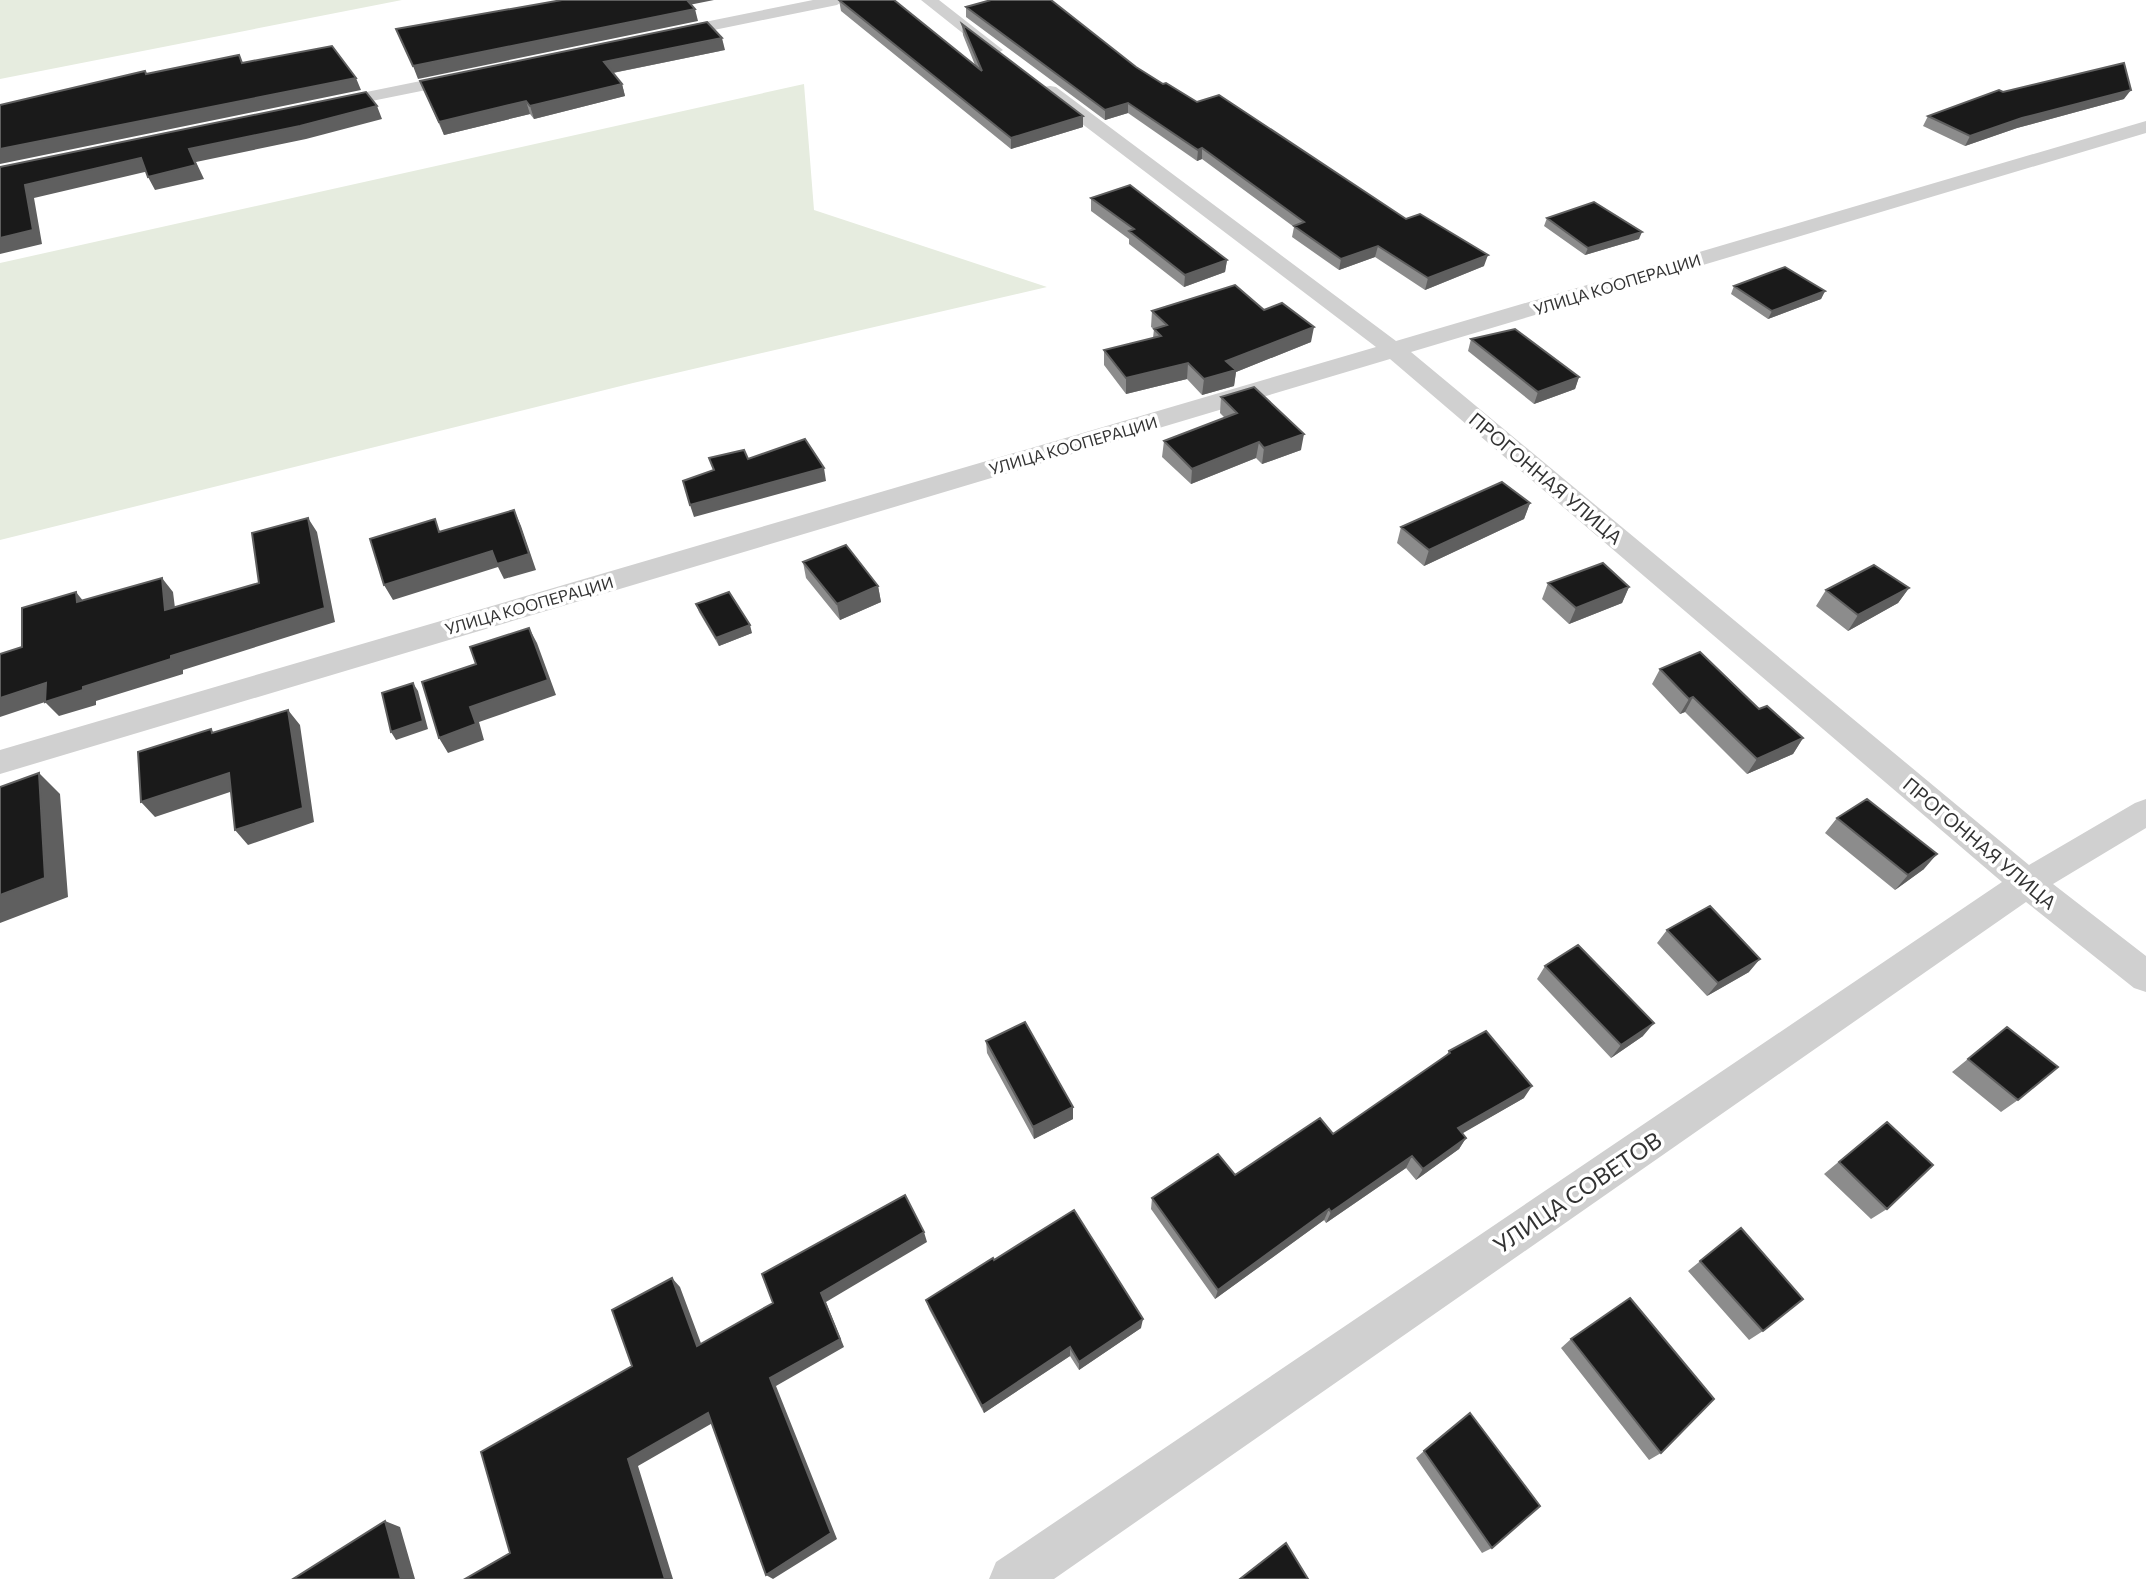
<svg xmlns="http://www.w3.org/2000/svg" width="2146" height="1579" viewBox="0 0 2146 1579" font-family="Commissioner,sans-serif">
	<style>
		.green { fill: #e6ecdf }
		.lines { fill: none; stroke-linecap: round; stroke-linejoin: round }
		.street { fill: #d0d0d0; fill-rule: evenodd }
		.wall { fill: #8c8c8c }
		.shaded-wall { fill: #5f5f5f }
		.building { fill: #1a1a1a; stroke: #5f5f5f; stroke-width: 2 }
		.labels { text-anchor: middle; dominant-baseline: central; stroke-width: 7; stroke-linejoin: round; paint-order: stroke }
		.far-street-label { font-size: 16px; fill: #333; stroke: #fff }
		.street-label { font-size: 19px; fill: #333; stroke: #fff }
		.near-street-label { font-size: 23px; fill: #333; stroke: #fff }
	</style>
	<rect width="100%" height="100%" fill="#fff"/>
	<path class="green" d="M 0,0 L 402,0 L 0,79 Z
		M 804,84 L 814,210 L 1047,287 L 633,383 L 0,540 L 0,263 Z"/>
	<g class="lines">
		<path class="street" d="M 813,0 L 845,0 L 837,5 L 670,39 L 662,34 L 670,29 Z
			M 921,0 L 939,0 L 1003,50 L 995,55 L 989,54 Z
			M 465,72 L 471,73 L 474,77 L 471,81 L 327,110 L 318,105 L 327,100 Z
			M 1050,86 L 1056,87 L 1396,341 L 2146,121 L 2146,133 L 1411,352 L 2029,865 L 2135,803 L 2146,799 L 2146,828 L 2053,884 L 2146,956 L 2146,992 L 2134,988 L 2026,902 L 1054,1579 L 989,1579 L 996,1562 L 2002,882 L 1390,359 L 0,774 L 0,750 L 1376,347 L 1044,95 L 1041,91 L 1044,87 Z"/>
	</g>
	<path class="wall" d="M 839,0 L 975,65 L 963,35 L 962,24 L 1083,127 L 1011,149 L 841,11 Z
		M 966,7 L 1136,67 L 1163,84 L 1197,102 L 1406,219 L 1484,266 L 1425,290 L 1375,257 L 1339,270 L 1292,237 L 1294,227 L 1202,159 L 1197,161 L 1128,113 L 1105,120 L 966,17 Z
		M 725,50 L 613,73 L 622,84 L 625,96 L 534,119 L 530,114 L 444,135 L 420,81 Z
		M 2003,92 L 2124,99 L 2017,128 L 1965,146 L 1923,126 L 1928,116 Z
		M 1091,198 L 1227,260 L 1225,272 L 1184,287 L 1129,244 L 1129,239 L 1091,211 Z
		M 1547,218 L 1639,239 L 1585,255 L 1544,226 Z
		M 1734,286 L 1825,291 L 1821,299 L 1768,319 L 1731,294 Z
		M 1264,310 L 1311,342 L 1236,372 L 1234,386 L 1202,395 L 1187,379 L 1126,394 L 1104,365 L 1104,350 L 1153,338 L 1154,329 L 1151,327 L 1152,311 Z
		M 1471,339 L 1579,377 L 1575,389 L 1534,404 L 1468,351 Z
		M 1221,397 L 1301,450 L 1262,464 L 1256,458 L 1191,484 L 1162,457 L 1164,441 L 1225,418 L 1220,413 Z
		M 1530,503 L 1524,519 L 1424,566 L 1397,543 L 1401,527 Z
		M 803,562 L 878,586 L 881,602 L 840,620 L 806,578 Z
		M 1548,583 L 1629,587 L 1622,603 L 1569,624 L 1542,599 Z
		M 1909,588 L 1898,603 L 1848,631 L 1816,606 L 1826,590 Z
		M 696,604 L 752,633 L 719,646 L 699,612 Z
		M 1660,669 L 1759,709 L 1803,738 L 1793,754 L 1747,774 L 1685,712 L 1680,714 L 1652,684 Z
		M 1837,818 L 1924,869 L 1895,890 L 1825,833 Z
		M 1667,930 L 1749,972 L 1707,996 L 1657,943 Z
		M 1545,966 L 1643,1036 L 1611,1058 L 1537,979 Z
		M 2007,1027 L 2018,1100 L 2001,1112 L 1952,1072 Z
		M 986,1041 L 1073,1119 L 1034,1139 L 987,1053 Z
		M 1449,1051 L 1524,1098 L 1462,1133 L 1466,1138 L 1459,1149 L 1416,1180 L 1406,1168 L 1326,1223 L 1324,1220 L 1215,1299 L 1151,1209 L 1152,1198 L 1235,1175 L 1333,1134 L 1446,1056 Z
		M 1872,1134 L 1887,1209 L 1871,1219 L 1824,1174 Z
		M 1741,1228 L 1763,1331 L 1749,1340 L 1688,1271 Z
		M 994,1260 L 1141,1328 L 1079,1370 L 1070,1356 L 984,1413 L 929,1309 L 926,1300 Z
		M 1571,1339 L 1661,1453 L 1649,1460 L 1561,1348 Z
		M 1424,1451 L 1492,1548 L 1482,1553 L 1416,1458 Z"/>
	<path class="shaded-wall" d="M 682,0 L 714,0 L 684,6 Z
		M 695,9 L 698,21 L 418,79 L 413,66 Z
		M 722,38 L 725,50 L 607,74 L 604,62 Z
		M 356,78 L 361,90 L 0,164 L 0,149 Z
		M 622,84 L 625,96 L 534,119 L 530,106 Z
		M 2131,90 L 2124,99 L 2017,128 L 1965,146 L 1970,136 L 2022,118 Z
		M 526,101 L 530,114 L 444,135 L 439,122 Z
		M 1128,103 L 1128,113 L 1105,120 L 1105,110 Z
		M 377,106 L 382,119 L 306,139 L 196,162 L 204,179 L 155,190 L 148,177 L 189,149 Z
		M 1083,116 L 1083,127 L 1011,149 L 1011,138 Z
		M 1202,148 L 1202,159 L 1197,161 L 1198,150 Z
		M 141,158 L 149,171 L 34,198 L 42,244 L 0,254 L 0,238 L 25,185 Z
		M 1642,232 L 1639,239 L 1585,255 L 1588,248 Z
		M 1378,246 L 1375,257 L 1339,270 L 1341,259 Z
		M 1488,255 L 1484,266 L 1425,290 L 1428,278 Z
		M 1227,260 L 1225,272 L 1184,287 L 1185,275 Z
		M 1825,291 L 1821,299 L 1768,319 L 1772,311 Z
		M 1314,327 L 1311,342 L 1236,372 L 1234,386 L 1202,395 L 1204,379 L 1226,361 Z
		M 1188,363 L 1187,379 L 1126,394 L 1126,378 Z
		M 1579,377 L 1575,389 L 1534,404 L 1538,392 Z
		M 1304,434 L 1301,450 L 1262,464 L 1264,448 Z
		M 1259,442 L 1256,458 L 1191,484 L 1192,469 Z
		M 824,468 L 826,481 L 694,517 L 690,505 Z
		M 1530,503 L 1524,519 L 1424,566 L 1429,550 Z
		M 514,510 L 521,526 L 536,570 L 504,579 L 498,567 L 393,600 L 384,585 L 492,551 Z
		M 308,518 L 317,532 L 335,622 L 183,670 L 183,674 L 96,701 L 96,705 L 59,716 L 45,702 L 0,717 L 0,698 L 46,683 L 83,687 L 171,656 L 325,608 Z
		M 162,578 L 173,592 L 177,624 L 165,610 Z
		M 878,586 L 881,602 L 840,620 L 837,604 Z
		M 1629,587 L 1622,603 L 1569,624 L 1576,608 Z
		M 1909,588 L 1898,603 L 1848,631 L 1858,615 Z
		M 76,592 L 88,607 L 77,602 Z
		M 750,625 L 752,633 L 719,646 L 716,638 Z
		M 529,628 L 537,643 L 556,695 L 479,722 L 484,740 L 448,753 L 439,738 L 470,707 Z
		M 413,683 L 418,691 L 428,729 L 396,740 L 391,732 Z
		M 1693,697 L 1685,712 L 1680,714 L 1689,699 Z
		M 288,710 L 300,725 L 314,822 L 248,845 L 235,830 Z
		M 1803,738 L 1793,754 L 1747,774 L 1757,759 Z
		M 39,773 L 60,794 L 68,897 L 0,923 L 0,895 Z
		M 229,773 L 242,788 L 155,817 L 141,802 Z
		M 1937,854 L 1924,869 L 1895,890 L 1908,875 Z
		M 1760,959 L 1749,972 L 1707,996 L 1718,983 Z
		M 1654,1023 L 1643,1036 L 1611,1058 L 1621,1045 Z
		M 1532,1086 L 1524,1098 L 1451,1140 L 1458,1128 Z
		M 1073,1107 L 1073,1119 L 1034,1139 L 1033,1127 Z
		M 1466,1138 L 1459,1149 L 1416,1180 L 1423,1169 Z
		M 1412,1156 L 1406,1168 L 1326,1223 L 1331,1212 Z
		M 1329,1209 L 1324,1220 L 1215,1299 L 1218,1290 Z
		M 924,1232 L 927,1242 L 826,1302 L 844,1347 L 776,1386 L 837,1539 L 773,1579 L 766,1575 L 770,1378 L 821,1293 Z
		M 672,1278 L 680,1287 L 705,1354 L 697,1346 Z
		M 1143,1319 L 1141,1328 L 1079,1370 L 1079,1362 Z
		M 1070,1347 L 1070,1356 L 984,1413 L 982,1406 Z
		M 708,1413 L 716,1421 L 638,1466 L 673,1579 L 665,1579 L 628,1459 Z
		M 385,1521 L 400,1527 L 415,1579 L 401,1579 Z"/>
	<path class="building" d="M 562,0 L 687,0 L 695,9 L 413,66 L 396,29 Z
		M 839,0 L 894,0 L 982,71 L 962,24 L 1083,116 L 1011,138 Z
		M 991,0 L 1051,0 L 1136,67 L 1163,84 L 1166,83 L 1197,102 L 1219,95 L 1406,219 L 1420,214 L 1488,255 L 1428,278 L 1378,246 L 1341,259 L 1294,226 L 1304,222 L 1202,148 L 1198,150 L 1128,103 L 1105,110 L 966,7 Z
		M 707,22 L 722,38 L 604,62 L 622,84 L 530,106 L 526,101 L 439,122 L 420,81 Z
		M 332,46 L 356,78 L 0,149 L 0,105 L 145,71 L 146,74 L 239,55 L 242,63 Z
		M 2124,63 L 2131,90 L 2022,118 L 1970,136 L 1928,116 L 1999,90 L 2003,92 Z
		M 366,92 L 377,106 L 300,126 L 189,149 L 196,165 L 148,177 L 141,158 L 25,185 L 33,230 L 0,238 L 0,167 Z
		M 1130,185 L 1227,260 L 1185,275 L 1129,231 L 1134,229 L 1091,198 Z
		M 1594,202 L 1642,232 L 1588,248 L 1547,218 Z
		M 1785,267 L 1825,291 L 1772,311 L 1734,286 Z
		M 1235,285 L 1264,310 L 1282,303 L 1314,327 L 1226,361 L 1236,370 L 1204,379 L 1188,363 L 1126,378 L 1104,350 L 1161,336 L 1154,329 L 1167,325 L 1152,311 Z
		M 1515,329 L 1579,377 L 1538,392 L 1471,339 Z
		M 1254,387 L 1304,434 L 1264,448 L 1259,442 L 1192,469 L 1164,441 L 1237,413 L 1221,397 Z
		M 805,439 L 824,468 L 690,505 L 683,481 L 714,470 L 709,458 L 744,450 L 748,459 Z
		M 1502,482 L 1530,503 L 1429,550 L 1401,527 Z
		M 514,510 L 529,554 L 497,564 L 492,551 L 384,585 L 370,539 L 435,519 L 439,532 Z
		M 308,518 L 325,608 L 171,656 L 171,659 L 83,687 L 83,690 L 45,702 L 46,683 L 0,698 L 0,654 L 22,647 L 22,608 L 76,592 L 77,602 L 162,578 L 165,610 L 259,583 L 252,533 Z
		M 846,545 L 878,586 L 837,604 L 803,562 Z
		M 1603,563 L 1629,587 L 1576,608 L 1548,583 Z
		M 1874,565 L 1909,588 L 1858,615 L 1826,590 Z
		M 729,592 L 750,625 L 716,638 L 696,604 Z
		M 529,628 L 548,680 L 470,707 L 476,724 L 439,738 L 422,682 L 476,664 L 470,647 Z
		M 1700,652 L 1759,709 L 1767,706 L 1803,738 L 1757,759 L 1693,697 L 1689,699 L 1660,669 Z
		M 413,683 L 423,721 L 391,732 L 382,693 Z
		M 288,710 L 303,808 L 235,830 L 229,773 L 141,802 L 138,752 L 211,729 L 212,733 Z
		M 39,773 L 45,878 L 0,895 L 0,787 Z
		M 1867,799 L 1937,854 L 1908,875 L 1837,818 Z
		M 1710,906 L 1760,959 L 1718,983 L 1667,930 Z
		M 1578,945 L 1654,1023 L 1621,1045 L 1545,966 Z
		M 1025,1022 L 1073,1107 L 1033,1127 L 986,1041 Z
		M 2007,1027 L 2058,1067 L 2018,1100 L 1968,1059 Z
		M 1486,1031 L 1532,1086 L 1458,1128 L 1466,1138 L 1423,1169 L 1412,1156 L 1331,1212 L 1329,1209 L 1218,1290 L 1152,1198 L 1218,1154 L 1235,1175 L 1320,1118 L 1333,1134 L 1450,1053 L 1449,1051 Z
		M 1887,1122 L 1933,1165 L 1887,1209 L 1839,1162 Z
		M 905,1195 L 924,1232 L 821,1293 L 840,1339 L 770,1378 L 831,1533 L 766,1575 L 708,1413 L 628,1459 L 665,1579 L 465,1579 L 510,1553 L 481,1452 L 632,1366 L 612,1310 L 672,1278 L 697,1346 L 773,1303 L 762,1274 Z
		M 1074,1210 L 1143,1319 L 1079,1362 L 1070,1347 L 982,1406 L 926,1300 L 993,1258 L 994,1260 Z
		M 1741,1228 L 1803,1299 L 1763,1331 L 1700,1261 Z
		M 1630,1298 L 1714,1399 L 1661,1453 L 1571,1339 Z
		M 1470,1413 L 1540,1506 L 1492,1548 L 1424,1451 Z
		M 385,1521 L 401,1579 L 293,1579 Z
		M 1286,1543 L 1308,1579 L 1240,1579 Z"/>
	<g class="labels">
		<g class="far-street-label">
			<text transform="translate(1617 284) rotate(-17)">УЛИЦА КООПЕРАЦИИ</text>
			<text transform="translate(1073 445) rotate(-16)">УЛИЦА КООПЕРАЦИИ</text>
			<text transform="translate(529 605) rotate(-16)">УЛИЦА КООПЕРАЦИИ</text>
		</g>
		<g class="street-label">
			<text transform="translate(1546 478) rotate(40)">ПРОГОННАЯ УЛИЦА</text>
			<text transform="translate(1980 843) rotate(40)">ПРОГОННАЯ УЛИЦА</text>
		</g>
		<g class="near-street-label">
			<text transform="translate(1577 1192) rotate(-34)">УЛИЦА СОВЕТОВ</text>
		</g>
	</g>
</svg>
